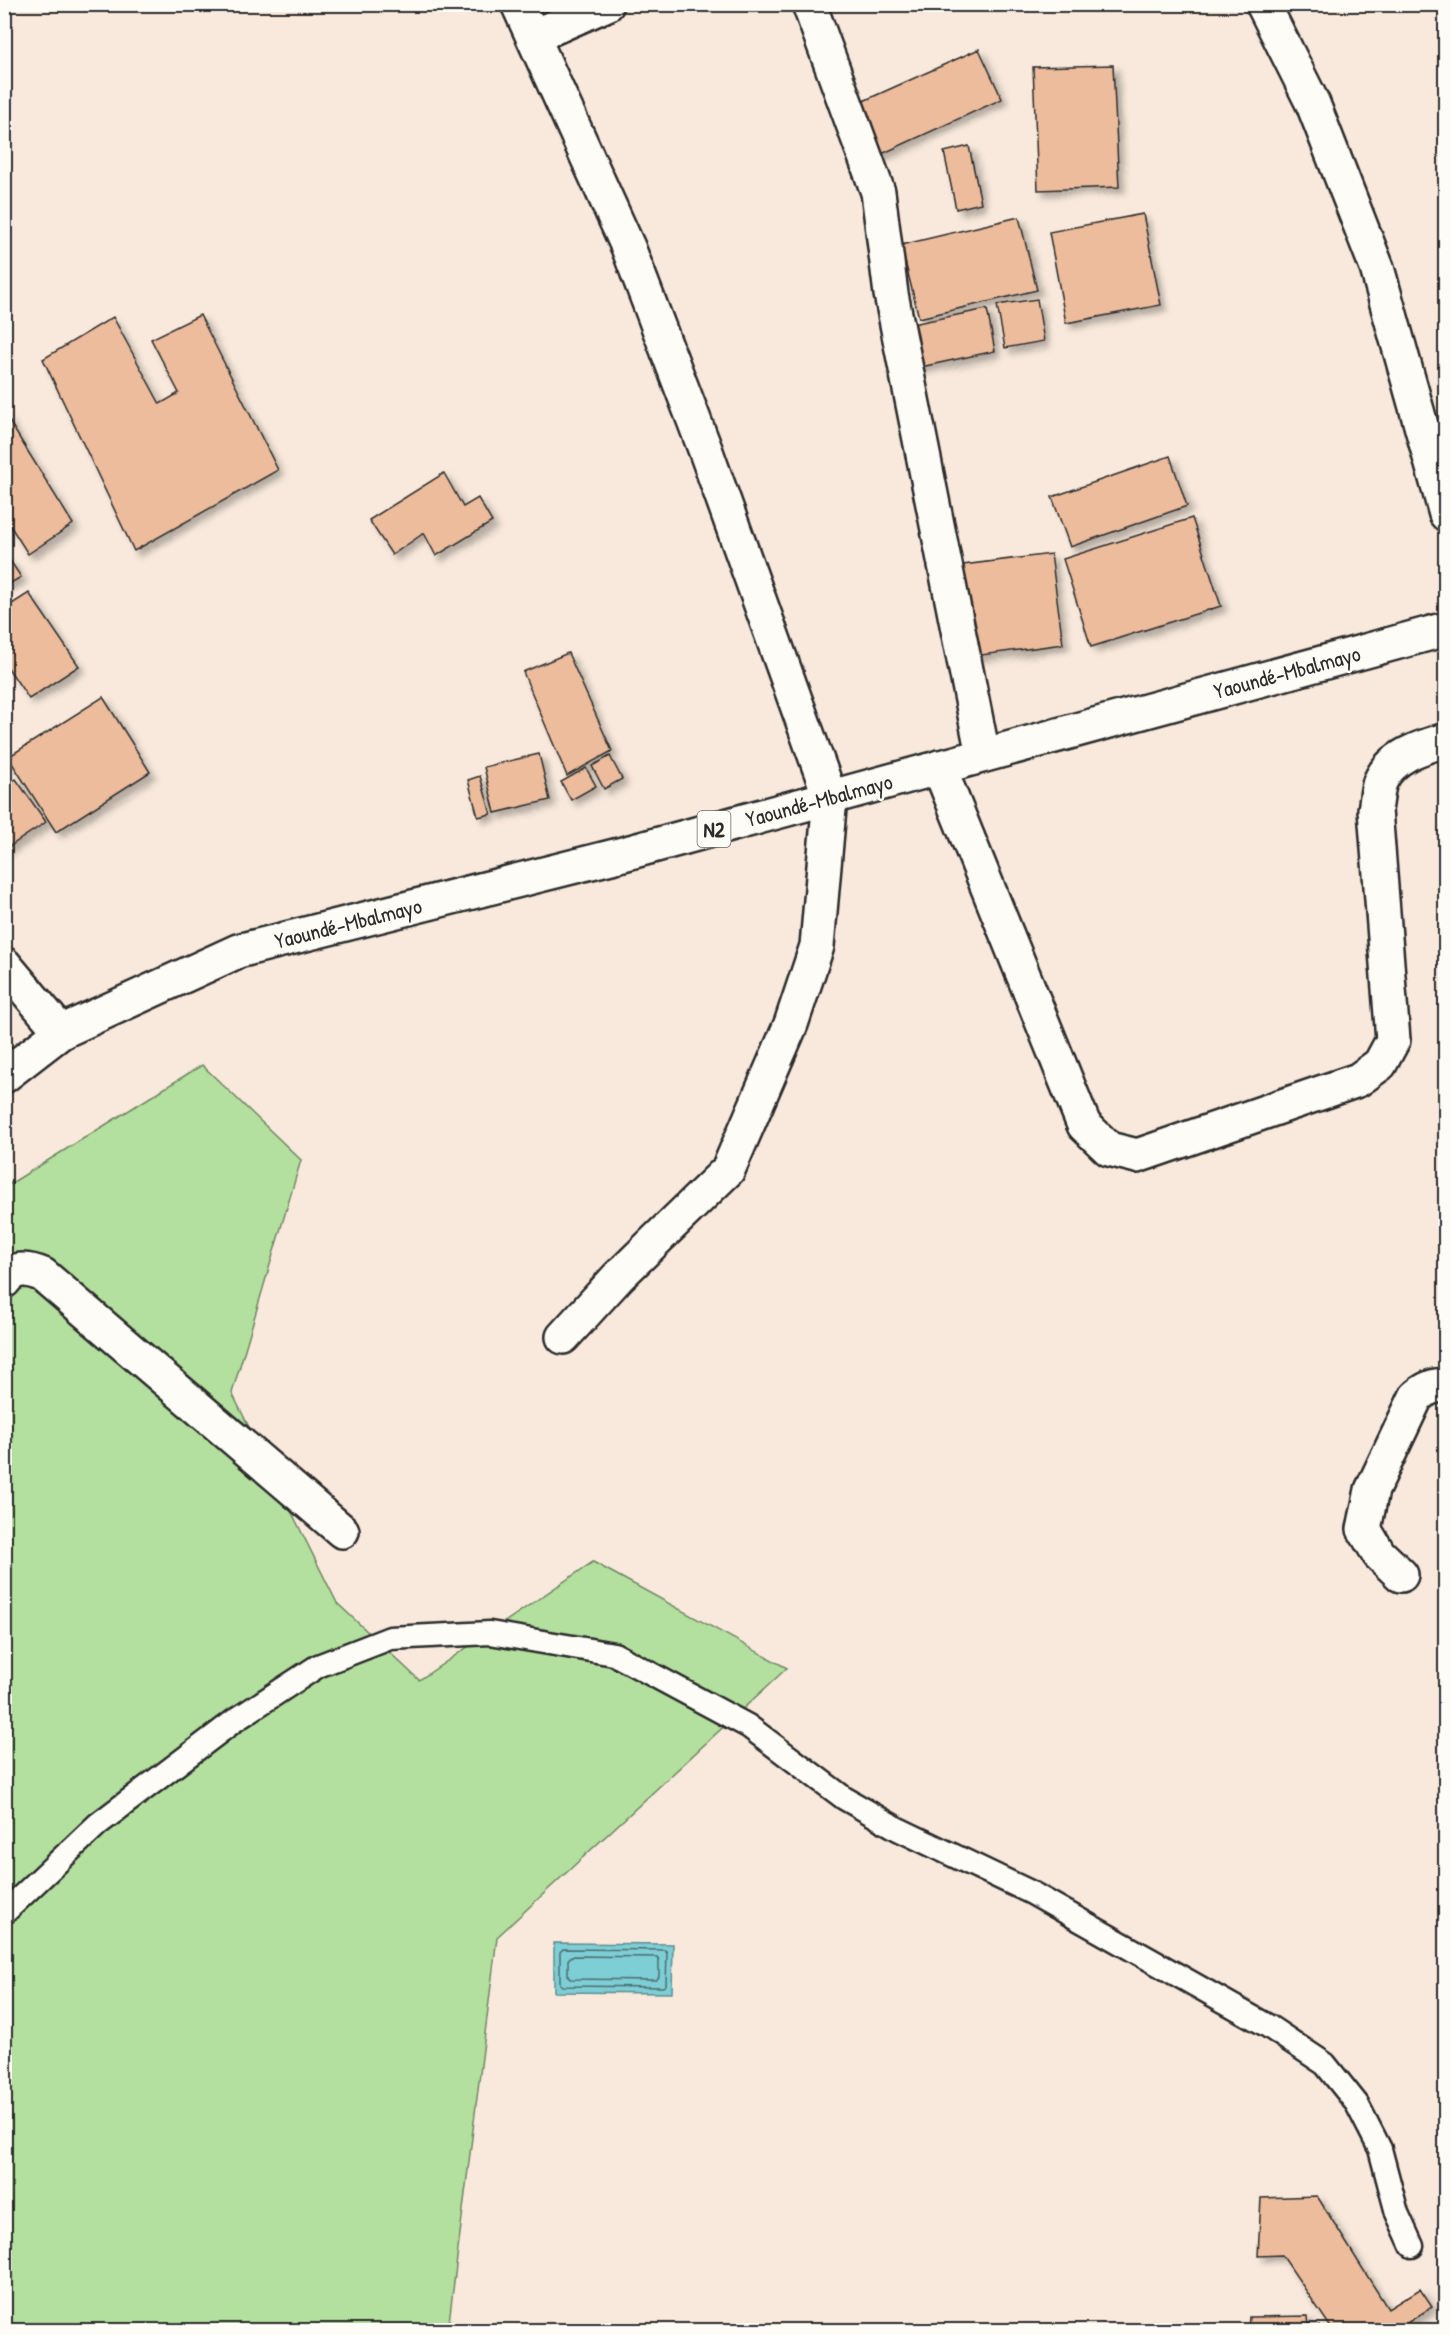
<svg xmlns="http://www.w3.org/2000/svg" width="1450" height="2335" viewBox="0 0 1450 2335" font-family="'Patrick Hand',sans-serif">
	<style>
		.green { fill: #b3e09e; stroke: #6f8664; stroke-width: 1.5 }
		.water { fill: #7dced5; stroke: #5c8d91; stroke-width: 1.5 }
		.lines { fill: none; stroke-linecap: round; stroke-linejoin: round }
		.shore { stroke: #4c6c6f; stroke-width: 1.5 }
		.building { fill: #ecbc9c; stroke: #2b2b2b; stroke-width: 1.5; filter: url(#shadow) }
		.service-casing { stroke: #2b2b2b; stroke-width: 27 }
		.minor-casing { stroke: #2b2b2b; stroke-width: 38 }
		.trunk-casing { stroke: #2b2b2b; stroke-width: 38 }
		.service { stroke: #fdfcf7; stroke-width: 22 }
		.minor { stroke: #fdfcf7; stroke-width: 33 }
		.trunk { stroke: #fdfcf7; stroke-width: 33 }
		.labels { text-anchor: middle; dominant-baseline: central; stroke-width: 5; stroke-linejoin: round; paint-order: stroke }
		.shield { fill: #fdfcf7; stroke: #6a6a68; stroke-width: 1.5 }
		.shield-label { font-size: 21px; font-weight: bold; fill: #2b2b2b }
		.street-label { font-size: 22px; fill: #2b2b2b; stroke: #fdfcf7 }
	</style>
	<defs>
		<filter id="shadow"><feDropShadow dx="5.5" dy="5.5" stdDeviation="3" flood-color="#0004"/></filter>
	</defs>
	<rect width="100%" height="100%" fill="#f8e9dc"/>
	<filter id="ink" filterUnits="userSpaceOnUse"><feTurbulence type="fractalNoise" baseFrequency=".0167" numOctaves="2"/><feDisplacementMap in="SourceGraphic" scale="12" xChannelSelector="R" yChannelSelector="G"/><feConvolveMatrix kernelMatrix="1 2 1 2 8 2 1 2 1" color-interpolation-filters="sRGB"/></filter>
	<g filter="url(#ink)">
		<path class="green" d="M 202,1065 L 301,1160 L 232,1393 L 337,1603 L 419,1680 L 593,1562 L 787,1668 L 497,1937 L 448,2330 L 5,2330 L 5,1187 Z"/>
		<path class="water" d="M 554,1943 L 673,1944 L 672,1993 L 554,1992 Z"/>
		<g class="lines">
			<path class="shore" d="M 563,1949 L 665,1950 L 667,1952 L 666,1985 L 663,1987 L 562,1986 L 560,1984 L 560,1952 Z
				M 571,1956 L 657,1957 L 659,1960 L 659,1977 L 656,1980 L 570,1979 L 568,1976 L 568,1960 Z"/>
		</g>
		<path class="building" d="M 979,49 L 1002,99 L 873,158 L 850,107 Z
			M 1113,65 L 1119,187 L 1038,190 L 1033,67 Z
			M 969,146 L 981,203 L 956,209 L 944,152 Z
			M 1143,214 L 1161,305 L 1066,323 L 1049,232 Z
			M 1019,217 L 1037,290 L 919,318 L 901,245 Z
			M 1037,299 L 1044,341 L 1005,348 L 997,305 Z
			M 987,309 L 995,351 L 916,368 L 907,325 Z
			M 200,315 L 278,470 L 134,551 L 43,359 L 113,317 L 160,404 L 179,393 L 151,339 Z
			M 4,413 L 73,524 L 28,554 L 4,516 Z
			M 1170,456 L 1187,506 L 1070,547 L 1052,497 Z
			M 444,473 L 463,507 L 478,498 L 492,522 L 436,556 L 424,533 L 392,555 L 369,520 Z
			M 1192,518 L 1221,606 L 1091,647 L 1063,559 Z
			M 1051,554 L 1063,644 L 974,656 L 963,565 Z
			M 9,559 L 21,577 L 4,587 L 4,562 Z
			M 29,593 L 79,666 L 29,699 L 4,662 L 4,609 Z
			M 568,653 L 612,751 L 567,776 L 523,672 Z
			M 103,697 L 150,772 L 56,832 L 8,757 Z
			M 539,754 L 550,800 L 495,813 L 484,767 Z
			M 610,756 L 622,779 L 604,789 L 592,766 Z
			M 586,768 L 596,786 L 571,800 L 561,782 Z
			M 480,776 L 491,814 L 478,817 L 468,780 Z
			M 16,779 L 46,822 L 4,850 L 4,787 Z
			M 1317,2196 L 1388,2309 L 1420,2289 L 1432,2307 L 1399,2328 L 1401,2330 L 1329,2330 L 1332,2329 L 1282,2255 L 1258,2256 L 1261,2198 Z
			M 1308,2316 L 1309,2327 L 1319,2326 L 1320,2330 L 1248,2330 L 1249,2317 Z"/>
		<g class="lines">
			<g class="service-casing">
				<path id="service" d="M 4,1913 L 98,1824 L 234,1721 L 318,1666 L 390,1638 L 490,1633 L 614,1654 L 748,1726 L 844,1798 L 898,1829 L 1030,1892 L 1268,2026 L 1325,2064 L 1357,2104 L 1380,2149 L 1397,2213 L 1412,2246"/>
			</g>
			<g class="minor-casing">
				<path id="minor" d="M 518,4 L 628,247 L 705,449 L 830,797 L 817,946 L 791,1024 L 728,1170 L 618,1277 L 563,1337
					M 809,4 L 878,192 L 891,294 L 983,755
					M 1263,4 L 1313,104 L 1377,268 L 1446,514
					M 534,36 L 607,4
					M 939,767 L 1084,1125 L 1109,1149 L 1137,1156 L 1358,1080 L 1380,1064 L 1393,1040 L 1375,810 C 1377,801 1377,790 1380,782 C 1391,756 1421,747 1446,740
					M 4,964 L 61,1032
					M 4,1281 C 14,1266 29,1269 43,1275 L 342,1531
					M 1401,1575 L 1379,1554 L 1364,1529 L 1372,1490 L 1416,1397 C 1424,1390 1435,1384 1446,1386"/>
			</g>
			<g class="trunk-casing">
				<path id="trunk" d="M 4,1076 L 61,1032 L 238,951 L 623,854 L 1446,629"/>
			</g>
			<use href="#service" class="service"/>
			<use href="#minor" class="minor"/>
			<use href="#trunk" class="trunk"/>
		</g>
	</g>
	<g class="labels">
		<rect class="shield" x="697.5" y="811" width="33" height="36" rx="4.5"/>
		<g class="shield-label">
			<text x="714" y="829">N2</text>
		</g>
		<g class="street-label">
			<text transform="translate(1287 672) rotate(-15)">Yaoundé-Mbalmayo</text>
			<text transform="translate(819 800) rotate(-15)">Yaoundé-Mbalmayo</text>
			<text transform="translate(348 923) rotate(-14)">Yaoundé-Mbalmayo</text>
		</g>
	</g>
	<rect width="1450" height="2335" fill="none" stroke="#fdfcf7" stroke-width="24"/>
	<rect x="12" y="12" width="1426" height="2311" fill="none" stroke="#2b2b2b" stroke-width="2" filter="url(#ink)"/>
</svg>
